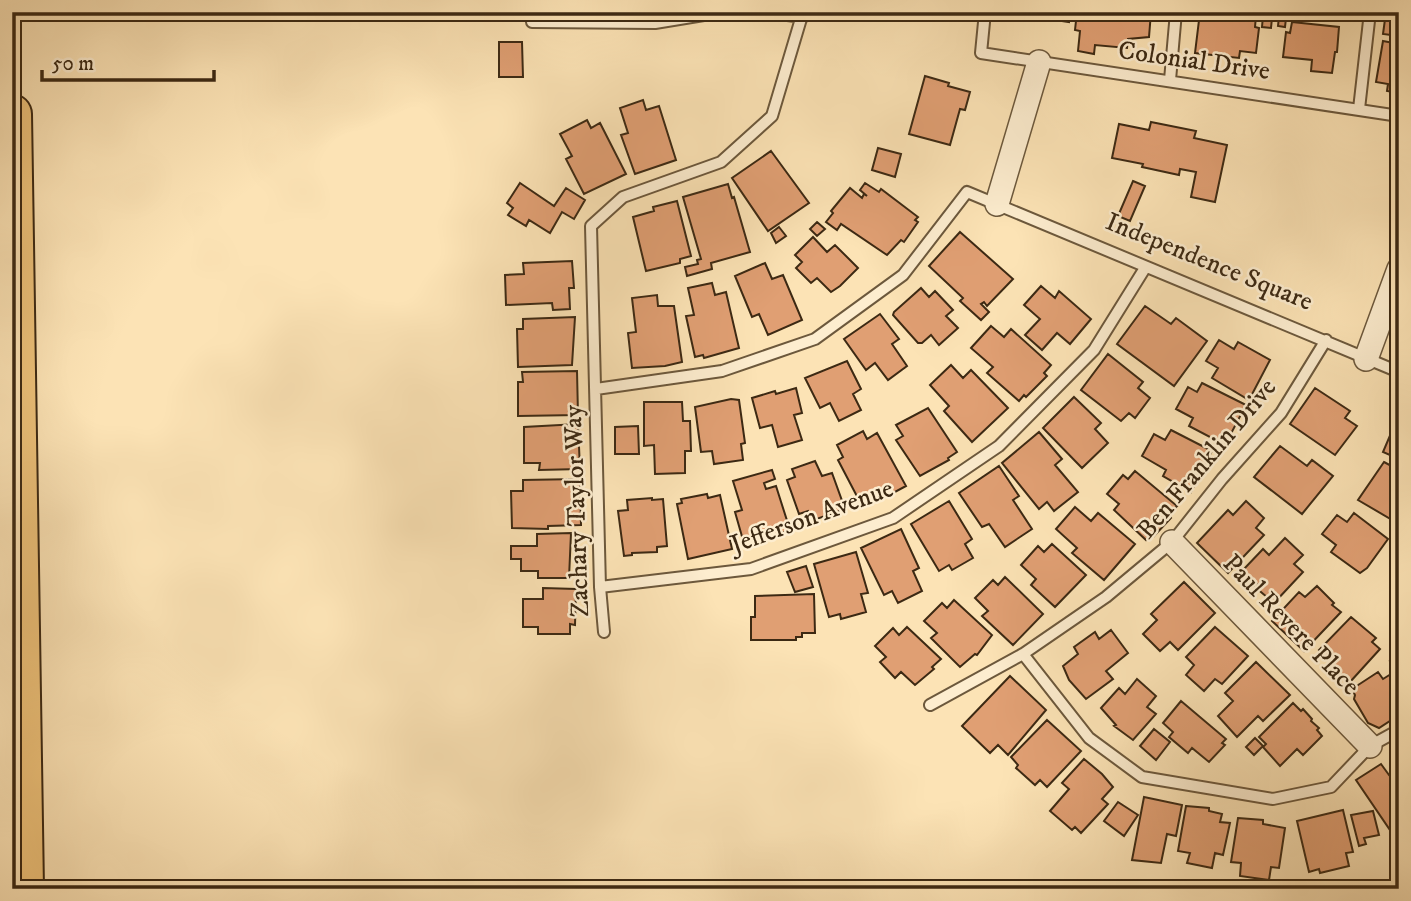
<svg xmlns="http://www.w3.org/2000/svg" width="1411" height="901" viewBox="0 0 1411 901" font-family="'IM FELL DW Pica',serif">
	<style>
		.building { fill: #e09f73; stroke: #3c2913; stroke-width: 2 }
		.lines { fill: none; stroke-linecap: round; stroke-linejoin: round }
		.service-casing { stroke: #6c583c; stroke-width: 14 }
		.minor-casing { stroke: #6c583c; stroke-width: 26 }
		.trunk-casing { stroke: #3c2913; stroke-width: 42 }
		.service { stroke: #fdedcf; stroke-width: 10 }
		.minor { stroke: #fdedcf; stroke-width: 23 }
		.trunk { stroke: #eec27a; stroke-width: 38 }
		.labels { text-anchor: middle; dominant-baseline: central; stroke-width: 5; stroke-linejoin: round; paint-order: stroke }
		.street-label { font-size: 26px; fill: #3c2913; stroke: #fdedcf }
	</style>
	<rect width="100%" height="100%" fill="#fce3b5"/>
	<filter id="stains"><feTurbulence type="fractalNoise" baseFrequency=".00286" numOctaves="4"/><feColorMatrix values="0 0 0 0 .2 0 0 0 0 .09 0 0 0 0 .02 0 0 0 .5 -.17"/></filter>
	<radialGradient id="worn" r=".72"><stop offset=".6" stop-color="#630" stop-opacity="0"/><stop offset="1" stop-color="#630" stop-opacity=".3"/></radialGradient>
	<path class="building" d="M 1003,12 L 1070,12 L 1069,22 Z
		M 1077,12 L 1151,12 L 1149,37 L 1128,39 L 1127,48 L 1095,45 L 1094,54 L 1078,51 L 1080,31 L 1075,30 Z
		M 1200,12 L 1256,16 L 1255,27 L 1259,28 L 1256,53 L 1240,51 L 1239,58 L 1195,53 Z
		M 1386,12 L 1399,12 L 1399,36 L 1383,34 Z
		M 1263,16 L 1272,18 L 1271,28 L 1262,27 Z
		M 1279,17 L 1286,18 L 1285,27 L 1278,26 Z
		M 1292,22 L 1339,27 L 1337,52 L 1335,52 L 1332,73 L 1311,71 L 1312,60 L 1283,57 L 1286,32 L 1290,33 Z
		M 1383,41 L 1399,44 L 1399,93 L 1387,91 L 1388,84 L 1376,82 Z
		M 499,42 L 522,42 L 523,77 L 499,77 Z
		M 925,76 L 949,83 L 948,86 L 970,92 L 965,110 L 960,109 L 950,145 L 909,134 Z
		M 643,100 L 646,110 L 659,106 L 676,160 L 635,174 L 621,135 L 628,133 L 620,108 Z
		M 587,120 L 591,128 L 600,123 L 626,174 L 584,194 L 566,159 L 572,156 L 560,134 Z
		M 1151,122 L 1196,131 L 1194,138 L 1227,145 L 1215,202 L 1191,197 L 1196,172 L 1180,169 L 1179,175 L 1142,167 L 1143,164 L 1112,158 L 1119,124 L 1149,130 Z
		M 878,148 L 901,154 L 895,177 L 872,170 Z
		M 771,151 L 809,203 L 768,231 L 732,178 Z
		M 1133,181 L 1145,186 L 1130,221 L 1118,216 Z
		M 520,183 L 554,206 L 566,188 L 585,200 L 574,219 L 562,212 L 550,233 L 529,220 L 526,226 L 508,215 L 513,208 L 507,203 Z
		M 865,183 L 879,192 L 881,189 L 918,217 L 915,220 L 918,222 L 904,242 L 901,240 L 887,255 L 841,224 L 837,230 L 826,222 L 833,213 L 831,211 L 850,188 L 862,198 L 864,194 L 867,196 L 860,190 Z
		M 728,184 L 732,198 L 734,197 L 750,252 L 711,263 L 712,269 L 687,276 L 685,267 L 698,264 L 697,260 L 701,259 L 683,197 Z
		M 677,201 L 691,256 L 680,259 L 680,263 L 646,271 L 633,217 L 654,211 L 653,207 Z
		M 817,222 L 825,229 L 817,236 L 810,229 Z
		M 779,227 L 786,236 L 776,243 L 771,233 Z
		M 960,232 L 1013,279 L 987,306 L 984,302 L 981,304 L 989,312 L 981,320 L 960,301 L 963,298 L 929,266 Z
		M 813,237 L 827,252 L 835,245 L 858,268 L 840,286 L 831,292 L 817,278 L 811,283 L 796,268 L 802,262 L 795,255 Z
		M 572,261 L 574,288 L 569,288 L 570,309 L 553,310 L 552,303 L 506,305 L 505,275 L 524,274 L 523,263 Z
		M 765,263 L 772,279 L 783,275 L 802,320 L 768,335 L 759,314 L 752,317 L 735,276 Z
		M 712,283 L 715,295 L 726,292 L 739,348 L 704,358 L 703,355 L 695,357 L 686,316 L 694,315 L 688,288 Z
		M 1041,286 L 1055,298 L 1059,291 L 1091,319 L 1070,344 L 1057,333 L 1042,350 L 1025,335 L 1040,319 L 1024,305 Z
		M 921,288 L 929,297 L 935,291 L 953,310 L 946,316 L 958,328 L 939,345 L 931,335 L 922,343 L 918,343 L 893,315 L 894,312 Z
		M 657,295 L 658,306 L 674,306 L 682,362 L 665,366 L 632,368 L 628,333 L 636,332 L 632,298 Z
		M 1145,306 L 1171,324 L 1176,318 L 1207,341 L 1174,386 L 1117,344 Z
		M 880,314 L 899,339 L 892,344 L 907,366 L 888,380 L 875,363 L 866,370 L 844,339 Z
		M 575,317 L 572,365 L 518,367 L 517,329 L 523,329 L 523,319 Z
		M 991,326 L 1004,337 L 1011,329 L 1051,365 L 1044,373 L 1047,376 L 1026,397 L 1024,395 L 1019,401 L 987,373 L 993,367 L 971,348 Z
		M 1219,340 L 1234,349 L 1238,342 L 1270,360 L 1249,400 L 1212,378 L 1218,368 L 1206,361 Z
		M 1108,354 L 1143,382 L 1138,388 L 1150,398 L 1135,418 L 1129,413 L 1121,421 L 1081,390 Z
		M 847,361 L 861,389 L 853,394 L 861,410 L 839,421 L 830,403 L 820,408 L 805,378 Z
		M 951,365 L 963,378 L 971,370 L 1008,408 L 972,442 L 944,411 L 949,406 L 930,385 Z
		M 577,371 L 578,415 L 518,416 L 518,382 L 523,382 L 522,372 Z
		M 1202,383 L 1246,405 L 1225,445 L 1189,426 L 1193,418 L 1176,409 L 1188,387 L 1197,392 Z
		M 796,388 L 802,413 L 794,415 L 802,440 L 778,447 L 772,425 L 760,428 L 752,398 L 775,391 L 776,394 Z
		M 1315,388 L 1350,411 L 1345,418 L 1357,426 L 1335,455 L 1290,424 Z
		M 1074,397 L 1101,423 L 1095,429 L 1108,443 L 1082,468 L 1043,428 Z
		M 731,399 L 739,400 L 745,443 L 741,444 L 743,460 L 714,464 L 712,451 L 701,452 L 695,407 Z
		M 644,402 L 682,402 L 683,421 L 690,421 L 691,451 L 685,451 L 685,473 L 655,474 L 654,445 L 644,446 Z
		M 928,408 L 957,452 L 948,458 L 949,460 L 920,476 L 896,440 L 903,436 L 896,425 Z
		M 1397,419 L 1399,420 L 1399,459 L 1383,452 Z
		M 578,424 L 580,469 L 539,470 L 540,463 L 524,463 L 524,427 Z
		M 638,426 L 639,454 L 615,454 L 615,427 Z
		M 1171,430 L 1212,451 L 1191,492 L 1163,476 L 1166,470 L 1142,456 L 1154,434 L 1165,440 Z
		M 863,431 L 867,439 L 877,433 L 906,486 L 882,499 L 880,496 L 861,504 L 838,460 L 843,457 L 837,445 Z
		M 1039,432 L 1062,459 L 1055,465 L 1078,492 L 1054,511 L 1047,502 L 1039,509 L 1002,463 Z
		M 1280,446 L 1307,466 L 1312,460 L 1333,476 L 1302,514 L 1254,477 Z
		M 815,461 L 822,476 L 832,473 L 845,509 L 811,521 L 808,511 L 799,514 L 787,480 L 795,477 L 792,469 Z
		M 1384,462 L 1399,470 L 1399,524 L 1358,500 Z
		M 999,466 L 1019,496 L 1013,500 L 1032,529 L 1005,547 L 989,524 L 982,527 L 959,493 Z
		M 772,470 L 775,479 L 764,483 L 766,489 L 776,486 L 790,530 L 766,539 L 764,535 L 743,540 L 735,512 L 742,510 L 733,481 Z
		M 1135,471 L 1177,506 L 1169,515 L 1171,518 L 1154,536 L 1152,534 L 1146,540 L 1114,510 L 1119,504 L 1107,494 L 1123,475 L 1128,479 Z
		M 580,479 L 581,525 L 548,526 L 548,529 L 512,528 L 511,491 L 523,491 L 523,480 Z
		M 707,494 L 708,498 L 720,495 L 732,549 L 688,559 L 677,504 L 682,503 L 681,499 Z
		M 652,498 L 652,500 L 663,499 L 667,546 L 657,547 L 657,552 L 632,553 L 632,555 L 624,556 L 618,511 L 628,510 L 627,500 Z
		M 949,501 L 972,539 L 965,544 L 973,558 L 952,570 L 949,565 L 939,571 L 911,524 Z
		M 1246,501 L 1264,518 L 1256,528 L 1264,535 L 1228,573 L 1197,543 L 1228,510 L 1233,515 Z
		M 1075,507 L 1091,521 L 1098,513 L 1135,544 L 1104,580 L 1072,553 L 1077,548 L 1056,529 Z
		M 1354,513 L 1388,539 L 1367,568 L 1360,573 L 1331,552 L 1336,545 L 1322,534 L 1337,515 L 1347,522 Z
		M 901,529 L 919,568 L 913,571 L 922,591 L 898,603 L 892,591 L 884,595 L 861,548 Z
		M 571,533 L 569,578 L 538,578 L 538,571 L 521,571 L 521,559 L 511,559 L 511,546 L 537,546 L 537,534 Z
		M 1285,538 L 1303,555 L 1294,564 L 1303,572 L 1274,603 L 1255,587 L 1258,585 L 1243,570 L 1263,549 L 1269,555 Z
		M 1052,544 L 1086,575 L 1055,607 L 1031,585 L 1036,579 L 1021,565 L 1038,546 L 1044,552 Z
		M 856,552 L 868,593 L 861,594 L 866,612 L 841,619 L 840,614 L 829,617 L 814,564 Z
		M 806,566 L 813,587 L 795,592 L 787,572 Z
		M 1005,577 L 1043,614 L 1013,645 L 982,616 L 988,611 L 975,598 L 993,580 L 998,585 Z
		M 1184,582 L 1215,613 L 1178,650 L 1170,642 L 1160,651 L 1143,634 L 1157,620 L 1151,614 Z
		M 1317,586 L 1334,603 L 1332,605 L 1341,612 L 1304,651 L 1272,621 L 1299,592 L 1305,597 Z
		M 543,588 L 576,589 L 575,625 L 570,624 L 570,634 L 538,634 L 538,627 L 523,627 L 523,599 L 543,599 Z
		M 814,594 L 815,633 L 802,633 L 802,637 L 796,637 L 796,640 L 751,640 L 751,617 L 755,617 L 755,596 Z
		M 954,600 L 992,635 L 977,655 L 975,654 L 960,667 L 931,638 L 937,633 L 924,621 L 942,603 L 947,608 Z
		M 1351,617 L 1376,638 L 1372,642 L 1380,649 L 1350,682 L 1332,667 L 1333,665 L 1319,650 Z
		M 907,627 L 941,659 L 932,667 L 934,669 L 915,685 L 901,672 L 895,678 L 880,662 L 886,657 L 875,646 L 893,628 L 899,635 Z
		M 1215,627 L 1248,656 L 1222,684 L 1215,679 L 1204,691 L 1186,675 L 1194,665 L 1186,657 Z
		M 1111,630 L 1128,653 L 1106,671 L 1113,679 L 1086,699 L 1069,680 L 1063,666 L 1078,654 L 1074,647 L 1095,632 L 1099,639 Z
		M 1399,656 L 1399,665 L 1395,668 L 1390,661 Z
		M 1256,662 L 1290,695 L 1263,721 L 1258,716 L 1237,737 L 1218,716 L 1233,701 L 1225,693 Z
		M 1399,669 L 1399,715 L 1379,728 L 1368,723 L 1354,699 L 1355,695 L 1352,689 L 1378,672 L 1383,679 Z
		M 1010,676 L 1046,710 L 1008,755 L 998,745 L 990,753 L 962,726 Z
		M 1137,679 L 1156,696 L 1147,707 L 1156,714 L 1133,740 L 1114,726 L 1116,725 L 1101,708 L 1119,688 L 1125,694 Z
		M 1181,701 L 1226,739 L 1222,743 L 1225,745 L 1209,762 L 1192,748 L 1188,753 L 1169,737 L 1173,732 L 1163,723 Z
		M 1293,703 L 1301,711 L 1303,709 L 1312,719 L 1311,721 L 1319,728 L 1317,730 L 1322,736 L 1303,755 L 1297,749 L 1280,766 L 1263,747 L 1266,744 L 1259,737 Z
		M 1047,720 L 1081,751 L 1047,787 L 1040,780 L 1035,785 L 1016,768 L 1018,765 L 1011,757 Z
		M 1154,729 L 1170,742 L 1156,760 L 1140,746 Z
		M 1255,738 L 1263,746 L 1254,755 L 1246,747 Z
		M 1084,759 L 1102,774 L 1113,787 L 1102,799 L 1108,804 L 1081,833 L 1075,827 L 1072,830 L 1050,811 L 1069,789 L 1062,783 Z
		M 1381,764 L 1389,775 L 1397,770 L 1399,773 L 1399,824 L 1390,830 L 1356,780 Z
		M 1144,797 L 1182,805 L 1176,836 L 1167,834 L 1161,863 L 1132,860 Z
		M 1118,802 L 1138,815 L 1124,836 L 1104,821 Z
		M 1186,806 L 1209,808 L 1209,811 L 1222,814 L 1220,822 L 1230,823 L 1223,855 L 1215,853 L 1212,868 L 1187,863 L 1190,853 L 1178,851 Z
		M 1343,810 L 1353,852 L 1346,853 L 1349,866 L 1320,873 L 1319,869 L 1309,872 L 1297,821 Z
		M 1373,811 L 1379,835 L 1364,838 L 1366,844 L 1359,846 L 1351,815 Z
		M 1238,818 L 1263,820 L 1263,824 L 1285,828 L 1279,868 L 1271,867 L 1269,880 L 1240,876 L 1241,863 L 1231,862 Z"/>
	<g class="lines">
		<g class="service-casing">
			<path id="service" d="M 764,12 L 803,17
				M 985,12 L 981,53 L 1399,116
				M 532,22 L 655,23 L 722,12
				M 1170,80 L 1176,12
				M 1359,109 L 1370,12
				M 596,389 L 722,371 L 815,339 L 903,275 L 967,192 L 1399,372
				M 600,587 L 751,569 L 893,518 L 999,446 L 1094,350 L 1145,268
				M 604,632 L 600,587 L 591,226 L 623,197 L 721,162 L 772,116 L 803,12
				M 1023,654 L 1089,738 L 1142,777 L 1273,799 L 1331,787 L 1370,746 L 1399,730
				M 930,705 L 1023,654 L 1106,597 L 1172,542 L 1222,479 L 1281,413 L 1326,340"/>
		</g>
		<g class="minor-casing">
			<path id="minor" d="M 997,204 L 1039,62
				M 1366,359 L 1399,269
				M 1172,542 L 1370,746"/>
		</g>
		<g class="trunk-casing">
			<path id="trunk" d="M 12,114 L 24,889"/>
		</g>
		<use href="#service" class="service"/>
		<use href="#minor" class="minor"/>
		<use href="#trunk" class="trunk"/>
	</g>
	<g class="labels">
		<g class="street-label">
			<text transform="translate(1194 61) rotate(8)">Colonial Drive</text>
			<text transform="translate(1209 262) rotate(22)">Independence Square</text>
			<text transform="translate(1207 459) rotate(-50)">Ben Franklin Drive</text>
			<text transform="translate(577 511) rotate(-92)">Zachary Taylor Way</text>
			<text transform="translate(812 517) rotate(-20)">Jefferson Avenue</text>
			<text transform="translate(1291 625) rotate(46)">Paul Revere Place</text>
		</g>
	</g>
	<rect width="1411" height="901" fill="none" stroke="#fce3b5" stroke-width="42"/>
	<rect x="14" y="14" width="1383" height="873" fill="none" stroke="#3c2913" stroke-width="3.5"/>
	<rect x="21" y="21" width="1369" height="859" fill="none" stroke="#3c2913" stroke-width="2"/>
	<path d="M42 70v10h172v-10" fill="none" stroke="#3c2913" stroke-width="3.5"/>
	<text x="52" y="70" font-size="21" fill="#3c2913" stroke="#fdedcf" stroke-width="5" paint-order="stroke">50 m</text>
	<rect width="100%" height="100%" filter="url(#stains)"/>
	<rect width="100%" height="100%" fill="url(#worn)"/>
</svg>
